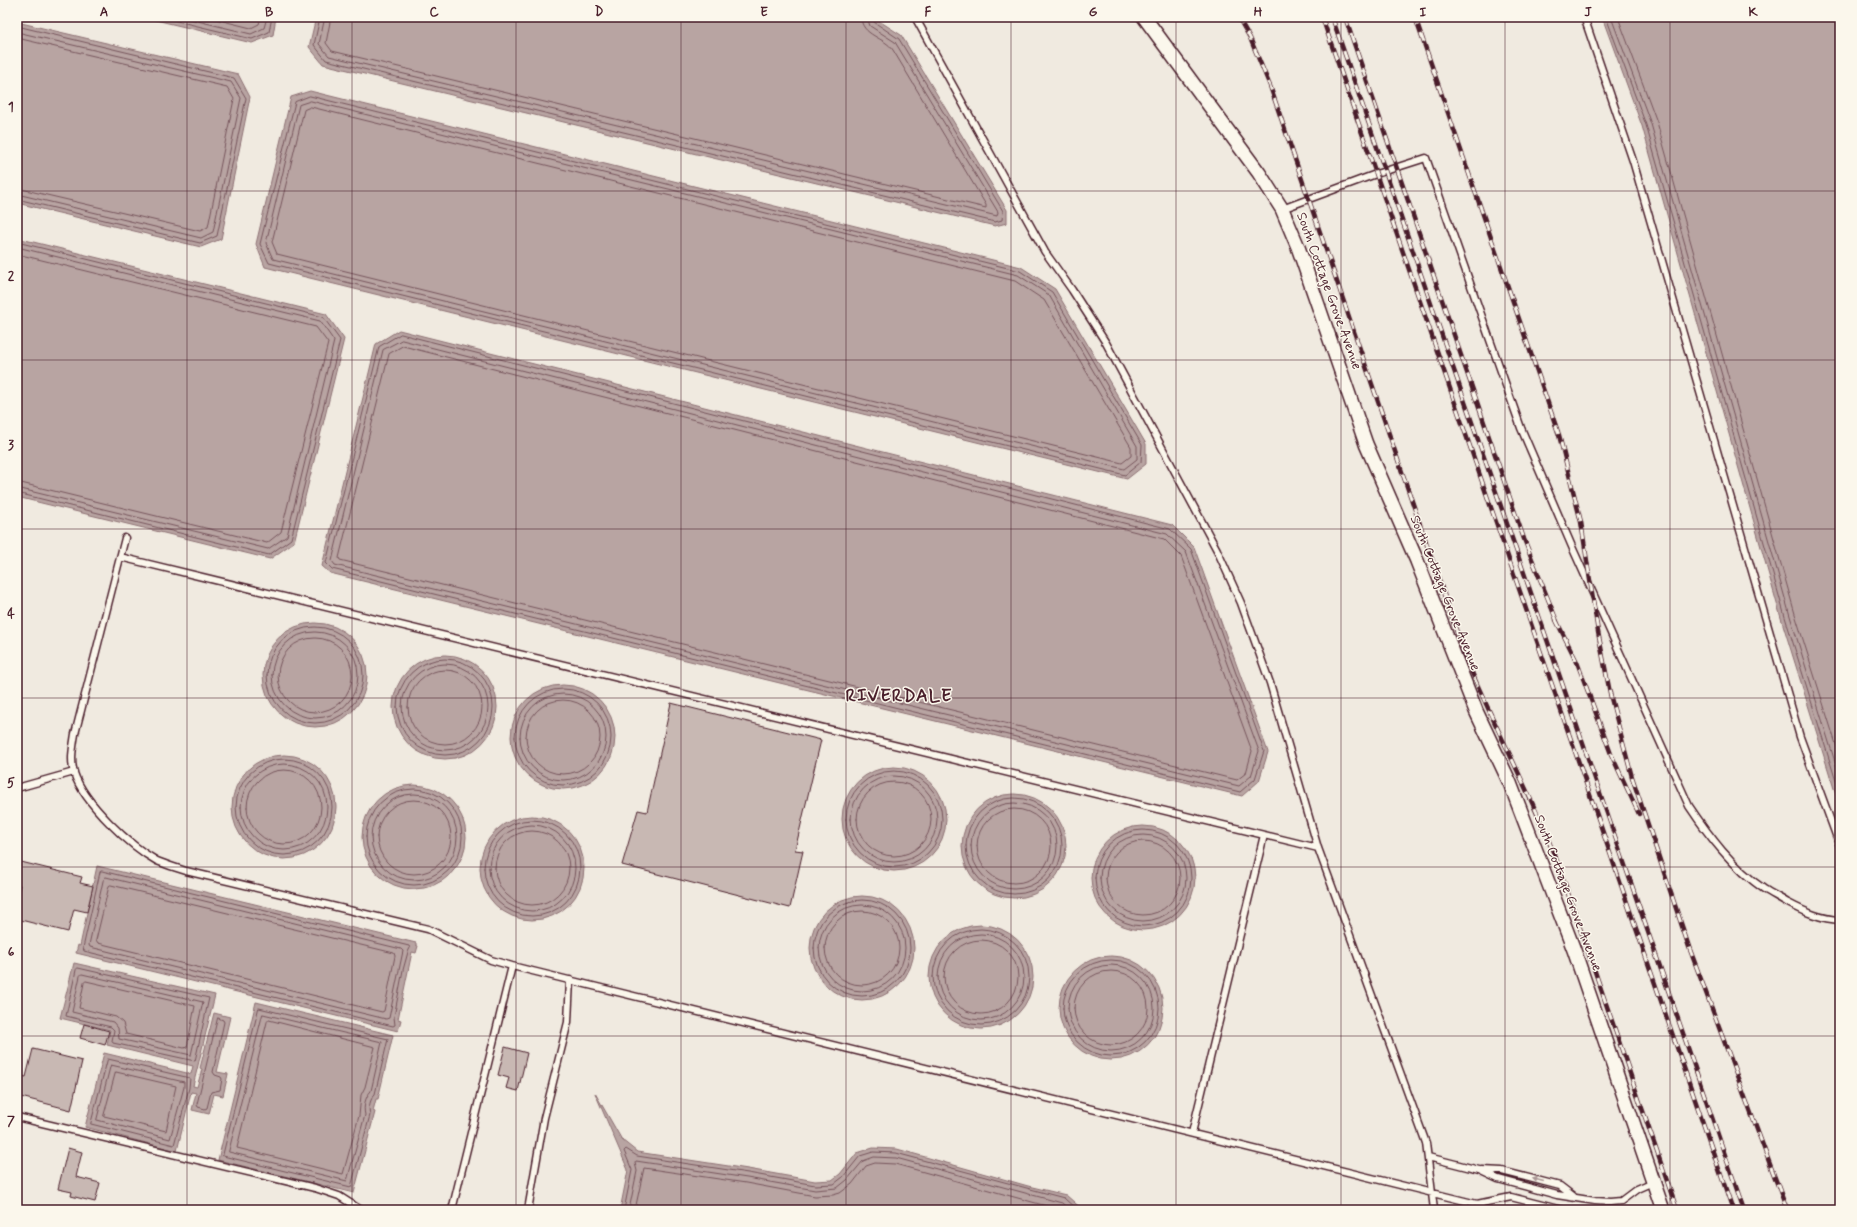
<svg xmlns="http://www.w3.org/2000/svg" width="1857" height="1227" viewBox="0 0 1857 1227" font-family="Mynerve,sans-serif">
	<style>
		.water { fill: #b8a4a2; stroke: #8c6f72 }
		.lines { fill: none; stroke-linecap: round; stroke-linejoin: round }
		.shore { stroke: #76545b; stroke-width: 1 }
		.building { fill: #c8b8b3; stroke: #4a1f2b }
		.lane-casing { stroke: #4a1f2b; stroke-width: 9 }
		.street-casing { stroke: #4a1f2b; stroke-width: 16 }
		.lane { stroke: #fbf7ec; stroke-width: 6 }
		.street { stroke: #fbf7ec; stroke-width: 13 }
		.rail-casing { stroke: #4a1f2b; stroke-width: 4.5 }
		.rail { stroke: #fbf7ec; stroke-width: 3; stroke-dasharray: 9; stroke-linecap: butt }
		.oneway { fill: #ab9695 }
		.grid { fill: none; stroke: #4a1f2b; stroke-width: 1; stroke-opacity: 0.55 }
		.labels { text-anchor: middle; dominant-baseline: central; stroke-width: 3; stroke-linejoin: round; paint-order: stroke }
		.street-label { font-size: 14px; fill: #4a1f2b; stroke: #fbf7ec }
		.district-label { font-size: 18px; font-weight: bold; letter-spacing: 1px; fill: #4a1f2b; stroke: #fbf7ec }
		.neatline { fill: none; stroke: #4a1f2b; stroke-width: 1.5 }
		.grid-label { font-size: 13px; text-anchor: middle; font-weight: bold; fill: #4a1f2b }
	</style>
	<rect width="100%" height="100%" fill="#f0eae0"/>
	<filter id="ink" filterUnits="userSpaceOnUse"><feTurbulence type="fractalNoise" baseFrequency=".025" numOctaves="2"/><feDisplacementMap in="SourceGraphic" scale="8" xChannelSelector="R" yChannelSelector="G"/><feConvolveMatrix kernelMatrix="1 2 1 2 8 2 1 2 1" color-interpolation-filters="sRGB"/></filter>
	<g filter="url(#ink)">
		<path class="water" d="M 143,17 L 276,17 L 273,35 L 252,43 Z
			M 316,17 L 873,17 L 901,35 L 1007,210 L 1007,223 L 995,226 L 323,64 L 309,47 Z
			M 1602,17 L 1840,17 L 1840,808 L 1781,618 L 1642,126 Z
			M 17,22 L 238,74 L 250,97 L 221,239 L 201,247 L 17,203 Z
			M 310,91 L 1021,267 L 1055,289 L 1146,444 L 1146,464 L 1127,479 L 265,267 L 256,244 L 291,97 Z
			M 17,238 L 326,314 L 344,339 L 294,542 L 270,559 L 17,497 Z
			M 399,330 L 1172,525 L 1194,547 L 1268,752 L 1259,781 L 1242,796 L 330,573 L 322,566 L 376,344 Z
			M263 675a52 52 0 1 1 104 0a52 52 0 1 1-104 0Z
			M393 707a52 52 0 1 1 104 0a52 52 0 1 1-104 0Z
			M511 737a52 52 0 1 1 104 0a52 52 0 1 1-104 0Z
			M232 807a52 52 0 1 1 104 0a52 52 0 1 1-104 0Z
			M842 819a52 52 0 1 1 104 0a52 52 0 1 1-104 0Z
			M362 837a52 52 0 1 1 104 0a52 52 0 1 1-104 0Z
			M962 846a52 52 0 1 1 104 0a52 52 0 1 1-104 0Z
			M480 868a52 52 0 1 1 104 0a52 52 0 1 1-104 0Z
			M1091 878a52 52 0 1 1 104 0a52 52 0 1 1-104 0Z
			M 97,866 L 416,943 L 416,945 L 418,946 L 416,953 L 412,952 L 398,1019 L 401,1020 L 398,1031 L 76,953 L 78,945 L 80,946 Z
			M810 948a52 52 0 1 1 104 0a52 52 0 1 1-104 0Z
			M929 977a52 52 0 1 1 104 0a52 52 0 1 1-104 0Z
			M1059 1008a52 52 0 1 1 104 0a52 52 0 1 1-104 0Z
			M 74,963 L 215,995 L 193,1086 L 197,1087 L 202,1069 L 200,1068 L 214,1013 L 230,1017 L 217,1072 L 228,1074 L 223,1096 L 214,1094 L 209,1114 L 192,1110 L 196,1093 L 191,1092 L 177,1151 L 85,1127 L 104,1053 L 191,1074 L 193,1066 L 107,1045 L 110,1030 L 60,1018 Z
			M 256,1002 L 393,1035 L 378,1099 L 376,1099 L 373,1111 L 375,1112 L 354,1193 L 218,1160 Z
			M 595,1093 L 622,1140 L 637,1152 L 748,1169 L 815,1181 L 832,1180 L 840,1174 L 857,1153 L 873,1148 L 897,1149 L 1028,1186 L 1066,1195 L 1083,1210 L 620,1210 L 628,1170 Z"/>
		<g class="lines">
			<path class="shore" d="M 160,17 L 252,39 L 269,32 L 272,17
				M 181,17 L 251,34 L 264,28 L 267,17
				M 207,17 L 251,28 L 259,24 L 261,17
				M 320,17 L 314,45 L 326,60 L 995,222 L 1002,220 L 1003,211 L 899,39 L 874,22 L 872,17
				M 325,17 L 319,44 L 329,56 L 997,216 L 998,212 L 895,42 L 870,26 L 867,17
				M 331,17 L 326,43 L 332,51 L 986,208 L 986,205 C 955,153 924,102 893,50 C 885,37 861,36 861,17
				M 1606,17 L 1646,125 L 1785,617 L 1840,794
				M 1611,17 L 1651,124 L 1790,616 L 1840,778
				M 1618,17 L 1657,122 L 1795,614 L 1840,757
				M 17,26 L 234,78 L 246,98 L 217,236 L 200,243 L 17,199
				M 17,32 L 231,82 L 241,98 L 213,232 L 201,238 L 17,194
				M 17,38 L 227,87 L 234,99 L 208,227 L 200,231 L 17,188
				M 310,96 L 1020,271 L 1052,292 L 1142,445 L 1141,462 L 1125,475 L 269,263 L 260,244 L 295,102 Z
				M 311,101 L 1018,275 L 1049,295 L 1137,446 L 1137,459 L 1124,469 L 273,259 L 266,243 L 299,105 Z
				M 311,107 L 1015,281 L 1044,300 L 1131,447 L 1131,456 L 1122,463 L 277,254 L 272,242 L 304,110 Z
				M 17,242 L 323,317 L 340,340 L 291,539 L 269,555 L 17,493
				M 17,247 L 320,321 L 334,341 L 287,536 L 268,549 L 17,488
				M 17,254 L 316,327 L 328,343 L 281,532 L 267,543 L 17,482
				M 401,334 L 1170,529 L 1191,549 L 1264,751 L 1255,779 L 1240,792 L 332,569 L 326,563 L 379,347 Z
				M 402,340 L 1167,534 L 1186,552 L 1259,751 L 1251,776 L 1239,786 L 335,565 L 332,561 L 383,350 Z
				M 403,346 L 1164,539 L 1181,556 L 1252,751 L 1246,773 L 1237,780 L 340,560 L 339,558 L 389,354 Z
				M267 675a48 48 0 1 1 96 0a48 48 0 1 1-96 0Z
				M272 675a43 43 0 1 1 86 0a43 43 0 1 1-86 0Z
				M278 675a37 37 0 1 1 74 0a37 37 0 1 1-74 0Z
				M397 707a48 48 0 1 1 96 0a48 48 0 1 1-96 0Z
				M402 707a43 43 0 1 1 86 0a43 43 0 1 1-86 0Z
				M408 707a37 37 0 1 1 74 0a37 37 0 1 1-74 0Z
				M515 737a48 48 0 1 1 96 0a48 48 0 1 1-96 0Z
				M520 737a43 43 0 1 1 86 0a43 43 0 1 1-86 0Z
				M526 737a37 37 0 1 1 74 0a37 37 0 1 1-74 0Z
				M236 807a48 48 0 1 1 96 0a48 48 0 1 1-96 0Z
				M241 807a43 43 0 1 1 86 0a43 43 0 1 1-86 0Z
				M247 807a37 37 0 1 1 74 0a37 37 0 1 1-74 0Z
				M846 819a48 48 0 1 1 96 0a48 48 0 1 1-96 0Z
				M851 819a43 43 0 1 1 86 0a43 43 0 1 1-86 0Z
				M857 819a37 37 0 1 1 74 0a37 37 0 1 1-74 0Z
				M366 837a48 48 0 1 1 96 0a48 48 0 1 1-96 0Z
				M371 837a43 43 0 1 1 86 0a43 43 0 1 1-86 0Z
				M966 846a48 48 0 1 1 96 0a48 48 0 1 1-96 0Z
				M377 837a37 37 0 1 1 74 0a37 37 0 1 1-74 0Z
				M971 846a43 43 0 1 1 86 0a43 43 0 1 1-86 0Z
				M977 846a37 37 0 1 1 74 0a37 37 0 1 1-74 0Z
				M484 868a48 48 0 1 1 96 0a48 48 0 1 1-96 0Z
				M489 868a43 43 0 1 1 86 0a43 43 0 1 1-86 0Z
				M1095 878a48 48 0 1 1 96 0a48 48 0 1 1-96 0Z
				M495 868a37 37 0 1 1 74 0a37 37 0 1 1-74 0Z
				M1100 878a43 43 0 1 1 86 0a43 43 0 1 1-86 0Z
				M1106 878a37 37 0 1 1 74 0a37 37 0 1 1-74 0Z
				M 102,871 L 409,946 L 410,948 L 408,952 L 403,970 L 394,1017 L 395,1025 L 393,1026 L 84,951 L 83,948 L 98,881 L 100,872 Z
				M 106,877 L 401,949 L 403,951 L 389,1018 L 386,1019 L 90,947 L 89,945 L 103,881 Z
				M 111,885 L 394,953 L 395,956 L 384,1011 L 382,1012 L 98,943 L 96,940 L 109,886 Z
				M814 948a48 48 0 1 1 96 0a48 48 0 1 1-96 0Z
				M819 948a43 43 0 1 1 86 0a43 43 0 1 1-86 0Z
				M825 948a37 37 0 1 1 74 0a37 37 0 1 1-74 0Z
				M933 977a48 48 0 1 1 96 0a48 48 0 1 1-96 0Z
				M938 977a43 43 0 1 1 86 0a43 43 0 1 1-86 0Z
				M944 977a37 37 0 1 1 74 0a37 37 0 1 1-74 0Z
				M1063 1008a48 48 0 1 1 96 0a48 48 0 1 1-96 0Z
				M1068 1008a43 43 0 1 1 86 0a43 43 0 1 1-86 0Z
				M 78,968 L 209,998 L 195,1061 L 113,1043 L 112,1041 L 114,1030 L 111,1027 L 66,1016 L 76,970 Z
				M1074 1008a37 37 0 1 1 74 0a37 37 0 1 1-74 0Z
				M 82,974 L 203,1002 L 191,1055 L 119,1039 L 118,1028 L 113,1022 L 72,1012 L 80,976 Z
				M 86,981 L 195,1006 L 187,1047 L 184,1048 L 126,1034 L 123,1023 L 116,1017 L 79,1008 L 84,983 Z
				M 259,1008 L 388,1039 L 375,1094 C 370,1099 368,1108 370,1115 L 351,1187 L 223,1156 Z
				M 263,1014 L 382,1042 L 371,1091 C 365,1097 363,1107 365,1115 L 347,1181 L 229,1152 Z
				M 218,1018 L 223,1020 L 224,1022 L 213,1072 L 215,1075 L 221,1077 L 222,1079 L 220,1090 L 211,1092 L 207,1108 L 205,1109 L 198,1107 L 197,1105 Z
				M 269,1020 L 375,1047 L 365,1087 L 361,1095 L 359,1116 L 343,1174 L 237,1148 L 267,1022 Z
				M 108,1059 L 190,1078 L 189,1088 L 174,1145 L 91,1124 Z
				M 111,1065 L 184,1082 L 184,1087 L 170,1139 L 97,1120 Z
				M 116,1072 L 176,1086 L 166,1131 L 104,1116 Z
				M 624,1210 L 632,1170 L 624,1151 L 626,1149 L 637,1156 L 748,1173 L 815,1185 L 834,1184 L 843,1177 L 860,1156 L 873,1152 L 896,1153 L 1064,1198 L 1077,1210
				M 629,1210 L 637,1171 L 635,1163 L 636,1161 L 747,1178 L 815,1190 L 837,1188 L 847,1180 L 863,1161 L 874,1157 L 896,1158 L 1062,1203 L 1070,1210
				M 635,1210 L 644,1168 L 746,1183 L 815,1196 L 833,1195 L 840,1193 L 852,1184 L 866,1166 L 875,1163 L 895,1164 L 1061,1210"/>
		</g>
		<path class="building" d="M 671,703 L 821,740 L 795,850 L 803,851 L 790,908 L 622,865 L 638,810 L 647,812 Z
			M 17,861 L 82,877 L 80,883 L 93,886 L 87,912 L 74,909 L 68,932 L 17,919 L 17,897 L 20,885 L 17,884 Z
			M 84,1024 L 109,1031 L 105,1045 L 80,1038 Z
			M 505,1047 L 527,1053 L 518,1091 L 506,1088 L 509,1078 L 498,1075 Z
			M 33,1049 L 82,1061 L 71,1110 L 17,1096 L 17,1075 L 26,1077 Z
			M 68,1148 L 82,1152 L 76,1177 L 100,1183 L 95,1202 L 71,1196 L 72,1192 L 58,1189 Z"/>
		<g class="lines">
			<g class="lane-casing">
				<path id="lane" d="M 915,17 L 1045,252 L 1072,290 L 1106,343 L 1217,550 L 1241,603 L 1270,683 L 1318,848 L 1426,1143 L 1434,1210
					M 1584,17 L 1633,161 L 1800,737 L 1840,846
					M 1282,209 L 1376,174 L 1426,158 L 1521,428 L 1573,549 L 1689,806 C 1709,836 1733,868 1764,889 C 1772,894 1780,898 1788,903 C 1805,912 1821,919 1840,920
					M 125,538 L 75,734 C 73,747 70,760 74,773 C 84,803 130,846 157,861 C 167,865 176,868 186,871 L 428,929 L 491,960 L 512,966 L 1477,1204 L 1511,1197 L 1562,1210
					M 120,557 L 1318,848
					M 17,788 L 74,772
					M 17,1117 L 315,1188 L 339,1196 L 361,1210
					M 1192,1133 L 1264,835
					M 1428,1157 L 1479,1170 L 1498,1179 L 1557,1195 L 1595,1201 L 1610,1202 L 1621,1201 L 1637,1189 L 1653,1182
					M 1482,1170 L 1502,1171 L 1560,1186 L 1573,1196
					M 1477,1204 L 1484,1210
					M 452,1210 L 512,966
					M 528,1210 L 544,1118 L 568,1022 L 570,980"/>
			</g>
			<g class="street-casing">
				<path id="street" d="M 1144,17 L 1259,173 L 1282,209 L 1298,247 L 1366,444 L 1417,561 L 1476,711 L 1510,783 L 1574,950 L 1663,1210"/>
			</g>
			<use href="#lane" class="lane"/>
			<use href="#street" class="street"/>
			<g class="rail-casing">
				<path id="rail" d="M 1238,17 L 1250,38 L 1270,86 L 1465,656 C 1494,727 1532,794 1559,867 L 1677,1210
					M 1322,17 L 1733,1210
					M 1332,17 L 1744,1210
					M 1345,17 L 1524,539 L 1558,624
					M 1415,17 L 1559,435 L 1581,522 L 1598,632 L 1611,698 L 1632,777 L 1689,947 L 1787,1210
					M 1556,620 L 1577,662 L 1611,754 L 1639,814"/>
			</g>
			<use href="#rail" class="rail"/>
		</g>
		<defs><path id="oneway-solid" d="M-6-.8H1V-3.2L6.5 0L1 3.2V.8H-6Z"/></defs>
		<use class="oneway" href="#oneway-solid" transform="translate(1538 1180) rotate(-166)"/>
	</g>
	<path class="grid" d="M 187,17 L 187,1210M 352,17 L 352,1210M 516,17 L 516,1210M 681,17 L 681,1210M 846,17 L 846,1210M 1011,17 L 1011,1210M 1176,17 L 1176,1210M 1341,17 L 1341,1210M 1505,17 L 1505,1210M 1670,17 L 1670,1210M 17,191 L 1840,191M 17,360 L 1840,360M 17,529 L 1840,529M 17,698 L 1840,698M 17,867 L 1840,867M 17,1036 L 1840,1036"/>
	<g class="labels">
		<g class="street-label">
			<text transform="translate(1329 291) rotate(70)">South Cottage Grove Avenue</text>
			<text transform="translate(1445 593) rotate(68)">South Cottage Grove Avenue</text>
			<text transform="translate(1568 893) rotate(69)">South Cottage Grove Avenue</text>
		</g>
		<g class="district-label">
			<text x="899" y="696">RIVERDALE</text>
		</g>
	</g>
	<rect width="1857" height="1227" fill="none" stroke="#fbf7ec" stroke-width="44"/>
	<rect x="22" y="22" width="1813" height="1183" class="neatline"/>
	<g class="grid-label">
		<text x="104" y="16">A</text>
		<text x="269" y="16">B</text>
		<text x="434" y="16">C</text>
		<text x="599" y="16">D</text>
		<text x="764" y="16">E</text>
		<text x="928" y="16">F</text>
		<text x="1093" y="16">G</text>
		<text x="1258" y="16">H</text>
		<text x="1423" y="16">I</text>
		<text x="1588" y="16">J</text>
		<text x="1753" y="16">K</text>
		<text x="11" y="111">1</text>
		<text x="11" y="280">2</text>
		<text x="11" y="449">3</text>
		<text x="11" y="618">4</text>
		<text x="11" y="787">5</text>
		<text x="11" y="956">6</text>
		<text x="11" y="1125">7</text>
	</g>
</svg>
